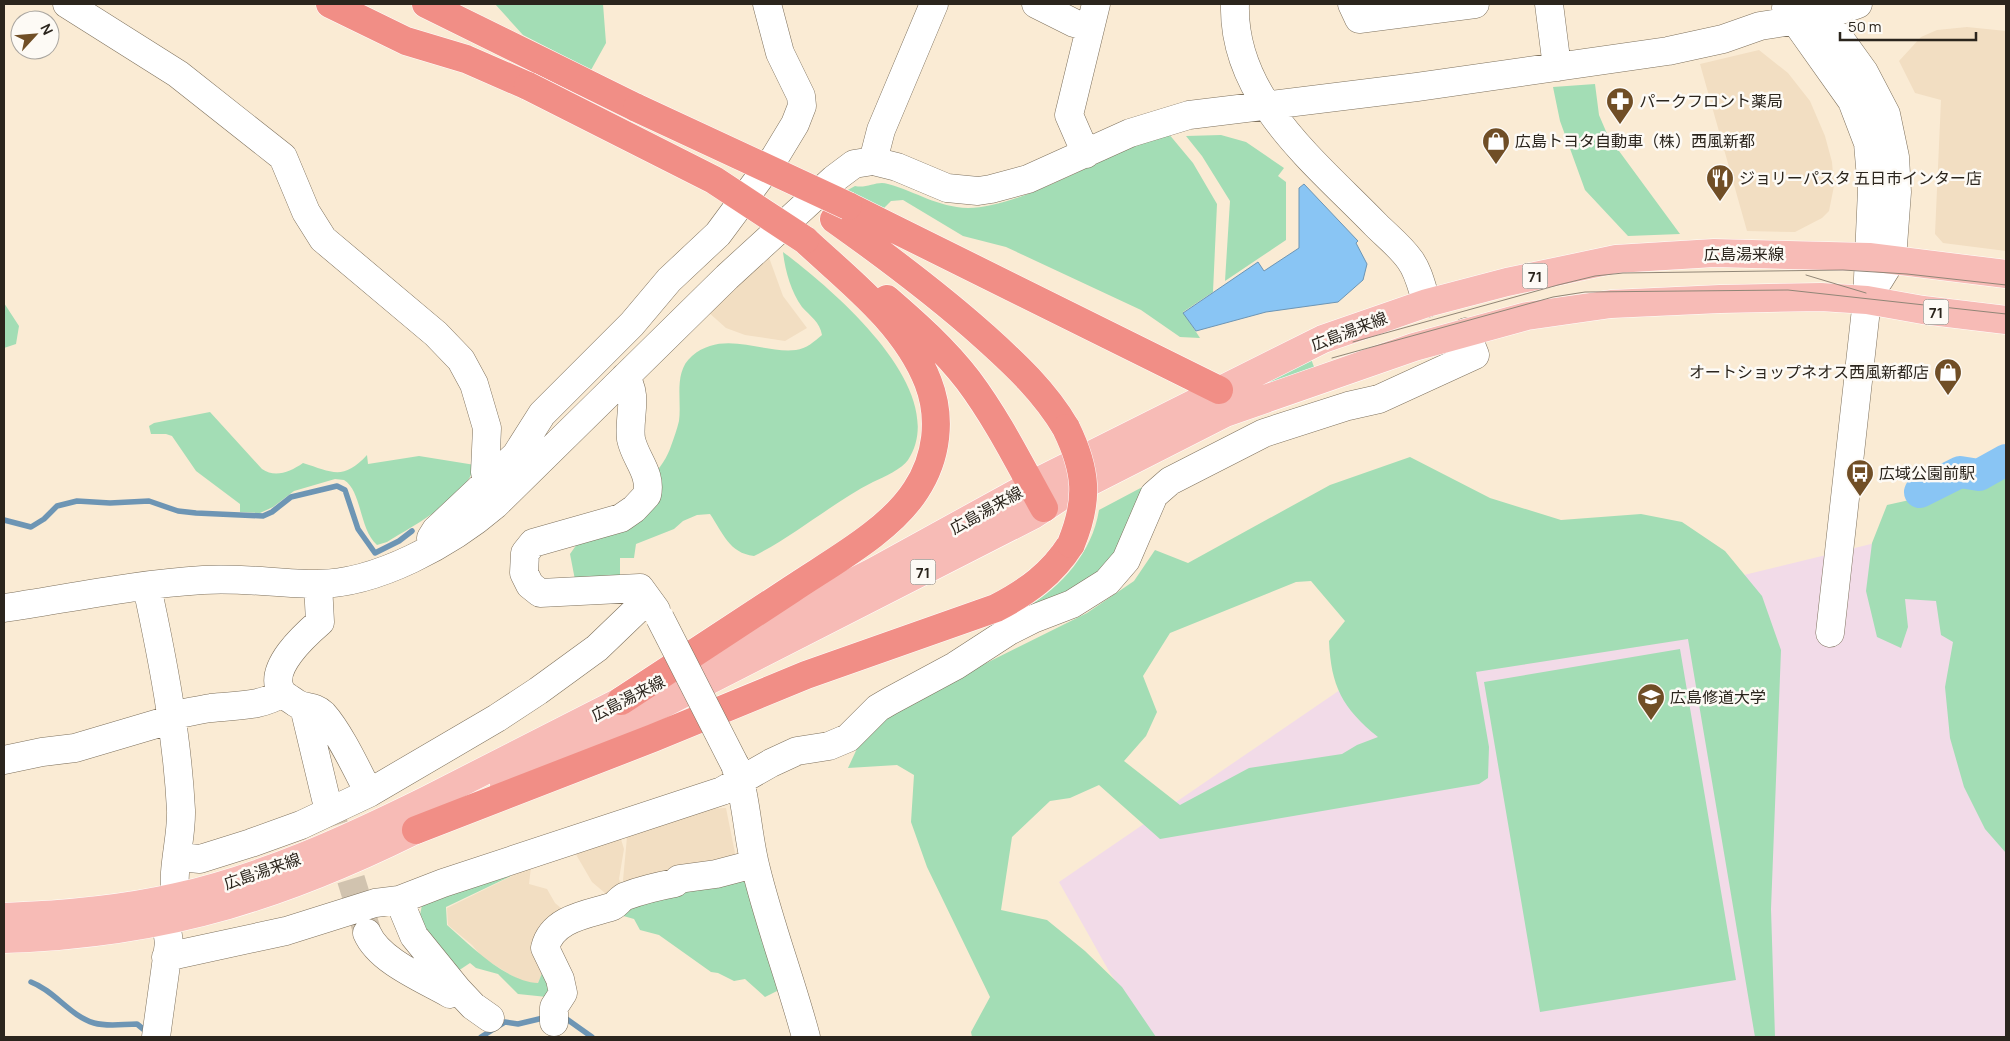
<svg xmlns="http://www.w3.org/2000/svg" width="2010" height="1041" viewBox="0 0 2010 1041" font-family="Manrope,'Noto Sans JP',sans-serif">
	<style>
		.built { fill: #f2dec2 }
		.education { fill: #f2dbe8 }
		.green { fill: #a3ddb5; fill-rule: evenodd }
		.water { fill: #89c5f4; stroke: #6d95b4 }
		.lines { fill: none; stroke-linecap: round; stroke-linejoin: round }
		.stream { stroke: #6d95b4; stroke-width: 5.5 }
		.river { stroke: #89c5f4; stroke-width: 32 }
		.minor-tunnel { stroke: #d1c3af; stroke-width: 28; stroke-dasharray: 28 14; stroke-linecap: butt }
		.minor-casing { stroke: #7e715d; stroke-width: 29 }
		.major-casing { stroke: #fff; stroke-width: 29 }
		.highway-casing { stroke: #fff; stroke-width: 29 }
		.minor { stroke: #fff; stroke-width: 28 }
		.major { stroke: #f7bbb6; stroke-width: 28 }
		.highway { stroke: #f18e86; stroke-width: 28 }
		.tram { stroke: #918677; stroke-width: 1 }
		.minor-bridge-casing { stroke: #7e715d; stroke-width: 29; stroke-linecap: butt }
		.highway-bridge-casing { stroke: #fff; stroke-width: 29; stroke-linecap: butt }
		.minor-bridge { stroke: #fff; stroke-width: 28 }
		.highway-bridge { stroke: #f18e86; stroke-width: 28 }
		.labels { text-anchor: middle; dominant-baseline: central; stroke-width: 5; stroke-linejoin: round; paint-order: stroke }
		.shield { fill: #fdfaf5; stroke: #6a655e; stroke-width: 1 }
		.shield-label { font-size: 15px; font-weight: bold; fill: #2b251d }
		.poi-label { font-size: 16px; fill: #2b251d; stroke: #fdfaf5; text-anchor: start }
		.street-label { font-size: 16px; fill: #2b251d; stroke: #fdfaf5 }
	</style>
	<rect width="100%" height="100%" fill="#faebd4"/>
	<path class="built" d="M 1967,27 L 2006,31 L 2006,251 L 1943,243 L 1935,234 L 1941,100 L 1915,93 L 1899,61 L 1921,37 L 1937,30 Z
		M 1759,50 L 1788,73 L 1810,101 L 1825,136 L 1832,162 L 1834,186 L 1829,211 L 1822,218 L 1795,232 L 1747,231 L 1700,64 Z
		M 767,252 L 783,296 L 807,328 L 785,341 L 745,335 L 726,328 L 707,311 Z
		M 726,808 L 737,863 L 625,885 L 623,880 L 627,837 L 705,809 Z
		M 620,836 L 624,849 L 619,879 L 622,888 L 612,899 L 592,882 L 574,851 Z
		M 531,867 L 529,884 L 547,889 L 555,903 L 569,915 L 538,983 L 524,983 L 483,958 L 472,945 L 448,925 L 447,908 L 512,876 L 511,874 Z"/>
	<path class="education" d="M 2006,511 L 2006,1037 L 1154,1037 L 1110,973 L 1059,882 L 1416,638 L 1703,585 Z"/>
	<path class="green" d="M 495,4 L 603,4 L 606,43 L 591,70 L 523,35 Z
		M 1595,84 L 1599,115 L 1608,136 L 1680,234 L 1628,236 L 1585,190 L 1560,121 L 1553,87 Z
		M 1168,133 L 1193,163 L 1217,204 L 1213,292 L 1183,312 L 1200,338 L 1180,337 L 1141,310 L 1006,247 L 963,236 L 903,200 L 891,201 L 884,208 L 846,191 L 855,186 C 867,189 877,180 888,184 C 917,192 937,207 968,208 C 1013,208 1085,168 1125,149 C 1139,143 1154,138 1168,133 Z
		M 1221,135 L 1246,142 L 1284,168 L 1278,176 L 1286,182 L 1286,240 L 1225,281 L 1230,201 L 1202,156 L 1186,136 Z
		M 783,252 C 831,288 953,390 908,460 C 902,469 884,477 873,482 C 832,503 796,535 754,556 C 729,553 723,533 710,514 L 697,515 L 683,521 L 674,529 L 636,544 L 634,558 L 620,558 L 620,583 L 576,585 L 570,554 L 577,544 C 606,519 660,481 671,446 C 674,438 677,429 679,421 C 682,400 673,372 692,356 C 724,329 762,354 796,350 C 806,349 815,341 822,335 C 820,322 810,316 802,307 C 791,292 785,270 783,252 Z
		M 4,303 L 19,326 L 16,344 L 4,348 Z
		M 1311,359 L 1316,372 L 1252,390 Z
		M 210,412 L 262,469 C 275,478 290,472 303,463 C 332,472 343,481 367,455 L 368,464 L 419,456 L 475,465 C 466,499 414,525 387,542 L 377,545 C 359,529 362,491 344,480 L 335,479 L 294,491 L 273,507 L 260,513 L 240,512 L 240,504 L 196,471 L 172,436 L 166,434 L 151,434 L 149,426 L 154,423 Z
		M 1410,457 L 1490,498 L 1561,520 L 1641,514 L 1682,522 L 1725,551 L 1762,596 L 1781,650 L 1771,909 L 1775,1037 L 1755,1037 L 1688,639 L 1476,672 L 1489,747 L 1488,778 L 1479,784 L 1160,839 L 1099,785 L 1070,798 L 1050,801 L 1012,837 L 1001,910 L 1047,920 L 1085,951 L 1122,987 L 1156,1037 L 972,1037 L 971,1032 L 990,997 L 927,867 L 911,822 L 914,775 L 897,765 L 848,768 L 861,740 L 884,714 L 1087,613 L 1134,581 L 1155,550 L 1188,563 L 1330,485 ZM 1311,581 L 1345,621 L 1329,641 C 1331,686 1342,708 1378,737 L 1357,745 L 1342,754 L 1249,768 L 1180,805 L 1124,761 L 1146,736 L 1157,712 L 1143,676 L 1170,633 L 1296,582 Z
		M 1167,474 L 1128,540 L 1095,581 L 1026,608 C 1062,586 1092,553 1099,510 Z
		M 2006,475 L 2006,853 L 1985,829 L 1964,787 L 1950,738 L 1945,687 L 1953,642 L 1941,635 L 1936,601 L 1905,599 L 1908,627 L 1901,648 L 1877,637 L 1866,591 L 1872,543 L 1887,505 L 1923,497 L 1961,479 L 1985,481 Z
		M 1680,649 L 1736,980 L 1540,1012 L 1484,682 Z
		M 746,873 L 754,902 L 755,918 L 779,990 L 765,997 L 745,979 L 734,981 L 718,973 L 711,972 L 659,935 L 640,930 L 634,919 L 620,915 L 623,903 Z
		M 509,875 L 511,876 L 446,907 L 447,925 C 470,945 506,982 538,983 L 543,971 L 542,938 L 558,982 L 547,997 L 518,994 L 498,974 L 476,968 L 470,963 L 458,971 L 418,925 L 422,905 Z"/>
	<path class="water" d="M 1304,184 L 1358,241 L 1356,243 L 1367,264 L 1363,280 L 1338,302 L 1266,312 L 1196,331 L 1183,313 L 1258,262 L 1264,271 L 1299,248 L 1299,188 Z"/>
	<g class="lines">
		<path class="stream" d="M 4,520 L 31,527 L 44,519 L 57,506 L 77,501 L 110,503 L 149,501 L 178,511 L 196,513 L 263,516 L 272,512 L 291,497 L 337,486 L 345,490 L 358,529 L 375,553 L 399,541 L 412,531
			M 31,982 C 55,991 70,1016 94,1023 C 108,1027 123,1024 137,1024 L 148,1033
			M 561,1015 L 592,1037
			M 481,1037 L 505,1022 L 518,1024 L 543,1018"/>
		<path class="river" d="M 1920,492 L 1960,472 L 1979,475 L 2006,460"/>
		<path class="minor-tunnel" d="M 326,799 L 367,931"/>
		<g class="minor-casing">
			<path id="minor" d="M 67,4 L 178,74 L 283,157 L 306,212 L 323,239 L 436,334 L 461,360 L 474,384 L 487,428 L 485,472 L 487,482 L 436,530 L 431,538
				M 1036,4 L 1074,23 L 1090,28
				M 1235,4 C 1232,98 1316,163 1376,225 C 1387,236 1401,247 1410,260 C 1419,272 1422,289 1427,303
				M 1352,4 L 1359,19 L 1475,4
				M 1549,4 L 1557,67
				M 1815,4 L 1864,72 L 1886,114 L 1895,157 L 1897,192 L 1892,259 L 1879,280
				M 1786,8 L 1852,101 L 1868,143 L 1872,190 L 1867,300 L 1830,633
				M 1086,154 L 1069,115 L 1096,4
				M 873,161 L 881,130 L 934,4
				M 625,377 C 639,395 628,418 631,439 C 635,459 652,473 647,495 L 634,509 L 621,518 L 533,543 L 525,553 L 524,573 L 530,585 L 540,593 L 640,588 L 656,610
				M 487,482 L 516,455 L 542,414 L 632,324 L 669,280 L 718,234 L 775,157 L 795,124 L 802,106 L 801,96 L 780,53 L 767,4
				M 318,584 L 320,622 C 305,635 268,668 281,691 C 284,696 291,699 296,703 C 305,709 314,705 323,714 C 340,733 357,770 369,793
				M 147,587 C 163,661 177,734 181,810 C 182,839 171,869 176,898
				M 4,608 C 70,598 137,584 203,580 C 241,577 279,584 317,584 C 377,584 451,543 495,505 L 727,277 L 834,179 L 854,164 L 873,161 L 897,167 L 947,188 L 978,191 L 991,189 L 1028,179 L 1130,133 L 1189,115 L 1417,87 L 1668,51 L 1723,39 L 1760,26 L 1824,16 L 1858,4
				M 304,707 L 326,799
				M 172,715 C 185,713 198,710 211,708 C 235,705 261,707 282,693
				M 4,760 L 42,752 L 75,748 L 173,719
				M 735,765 C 747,798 747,835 756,869 C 770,926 791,981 806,1037
				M 178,857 L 200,859 L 251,843 L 301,825 L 369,793 L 497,718 L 538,691 L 597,648 L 648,599
				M 399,900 L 414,936 L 457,989 L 473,1006 L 490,1018
				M 367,933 C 379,961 424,979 450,994 L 455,990
				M 166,957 L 286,931 L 375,903 L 399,900 L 443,883 L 722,791 L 771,763 L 797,751 L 829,746 L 848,738 L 878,708 L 890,701 L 955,666 L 1009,631 L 1033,619 L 1072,604 L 1107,582 L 1126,560 L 1154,495 L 1170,481 L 1264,433 L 1348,406 L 1379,399 L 1475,355 L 1466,332
				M 554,1022 L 554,1007 L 563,993 L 560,979 L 545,948 C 552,918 589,914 611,907 C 617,905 620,898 626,896 C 642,890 659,886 675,883 L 679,879 L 716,874 L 754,864
				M 156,1037 L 169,943 L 166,922"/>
		</g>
		<g class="major-casing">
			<path id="major" d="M 703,659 L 873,572 L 1031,485 L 1323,339 L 1427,303 L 1507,282 L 1616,259 L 1714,253 L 1869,257 L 2006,274
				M 504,785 L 1033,515 L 1062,496 L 1225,413 L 1414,347 L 1527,316 L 1611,304 L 1720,299 L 1821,297 L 1867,300 L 1923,310 L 2006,320
				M 4,917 C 62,915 120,910 177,897 C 265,877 346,840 427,800 C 499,764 571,727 643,690
				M 4,939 C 168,934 291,894 437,819"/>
		</g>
		<g class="highway-casing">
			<path id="highway" d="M 330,4 L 406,41 L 466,59 L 528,86
				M 426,4 L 637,108
				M 848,206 L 1219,390
				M 834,219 C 886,256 937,294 985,337 C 1015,364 1045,392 1066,428
				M 887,299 C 916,324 944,349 968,380 C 998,420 1020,465 1044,508
				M 621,701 C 678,664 735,626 792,589 C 832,562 890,531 916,490 C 937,458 942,418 928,382 C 905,323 849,281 805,240
				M 416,830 L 653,738 L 806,675 L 996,608 C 1027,592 1052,574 1071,544"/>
		</g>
		<use href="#minor" class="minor"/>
		<use href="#major" class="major"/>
		<use href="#highway" class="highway"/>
		<path class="tram" d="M 1806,275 L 1866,293
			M 1353,342 L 1558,285 L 1595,276 L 1623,273 L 1843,270 L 1907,274 L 2006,285
			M 1332,358 L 1553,297 L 1585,292 L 1788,290 L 2006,314"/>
		<g class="minor-bridge-casing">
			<path id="minor-bridge" d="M 660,618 L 735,765"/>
		</g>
		<g class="highway-bridge-casing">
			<path id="highway-bridge" d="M 528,86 L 714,180 L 805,240
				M 637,108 L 848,206
				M 1066,428 C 1087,471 1089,500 1071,544"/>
		</g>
		<use href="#minor-bridge" class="minor-bridge"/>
		<use href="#highway-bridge" class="highway-bridge"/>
	</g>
	<defs>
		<g id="pharmacy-pin" transform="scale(1.4375)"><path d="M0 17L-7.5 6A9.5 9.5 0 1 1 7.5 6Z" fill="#704e26" stroke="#fdfaf5"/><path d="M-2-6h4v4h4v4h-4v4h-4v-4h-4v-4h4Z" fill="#fff"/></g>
		<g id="shop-pin" transform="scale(1.4375)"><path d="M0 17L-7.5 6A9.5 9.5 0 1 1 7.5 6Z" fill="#704e26" stroke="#fdfaf5"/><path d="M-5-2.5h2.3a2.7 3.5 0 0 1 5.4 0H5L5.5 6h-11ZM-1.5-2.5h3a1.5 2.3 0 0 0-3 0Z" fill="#fff"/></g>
		<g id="restaurant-pin" transform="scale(1.4375)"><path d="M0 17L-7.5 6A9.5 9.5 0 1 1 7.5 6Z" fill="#704e26" stroke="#fdfaf5"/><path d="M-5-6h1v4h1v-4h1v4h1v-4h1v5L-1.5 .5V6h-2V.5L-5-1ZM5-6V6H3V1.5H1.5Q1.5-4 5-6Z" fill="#fff"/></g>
		<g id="bus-pin" transform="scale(1.4375)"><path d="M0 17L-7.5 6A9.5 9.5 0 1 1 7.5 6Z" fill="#704e26" stroke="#fdfaf5"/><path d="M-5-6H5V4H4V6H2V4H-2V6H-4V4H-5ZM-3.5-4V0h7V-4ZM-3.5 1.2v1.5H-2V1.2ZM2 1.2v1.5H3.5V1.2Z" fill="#fff"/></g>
		<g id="university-pin" transform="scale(1.4375)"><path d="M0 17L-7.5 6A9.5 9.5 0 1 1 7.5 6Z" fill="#704e26" stroke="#fdfaf5"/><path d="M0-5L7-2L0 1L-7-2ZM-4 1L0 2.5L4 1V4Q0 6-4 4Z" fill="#fff"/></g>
	</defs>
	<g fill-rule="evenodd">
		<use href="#pharmacy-pin" x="1620" y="101"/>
		<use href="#shop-pin" x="1496" y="141"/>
		<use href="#restaurant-pin" x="1720" y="178"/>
		<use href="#shop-pin" x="1948" y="372"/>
		<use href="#bus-pin" x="1860" y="473"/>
		<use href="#university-pin" x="1651" y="697"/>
	</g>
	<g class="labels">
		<g class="shield">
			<rect x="1522.5" y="263.5" width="25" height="25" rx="4"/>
			<rect x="1923.5" y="299.5" width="25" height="25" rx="4"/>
			<rect x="910.5" y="559.5" width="25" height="25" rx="4"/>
		</g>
		<g class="shield-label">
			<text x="1535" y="276">71</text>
			<text x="1936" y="312">71</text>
			<text x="923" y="572">71</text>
		</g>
		<g class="poi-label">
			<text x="1639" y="101">パークフロント薬局</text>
			<text x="1515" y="141">広島トヨタ自動車（株）西風新都</text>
			<text x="1739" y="178">ジョリーパスタ 五日市インター店</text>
			<text x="1929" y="372" text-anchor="end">オートショップネオス西風新都店</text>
			<text x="1879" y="473">広域公園前駅</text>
			<text x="1670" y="697">広島修道大学</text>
		</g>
		<g class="street-label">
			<text x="1744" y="254">広島湯来線</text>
			<text transform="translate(1349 331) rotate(-21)">広島湯来線</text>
			<text transform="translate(986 510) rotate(-29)">広島湯来線</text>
			<text transform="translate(628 698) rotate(-27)">広島湯来線</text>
			<text transform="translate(262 871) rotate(-19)">広島湯来線</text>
		</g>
	</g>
	<rect width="2010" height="1041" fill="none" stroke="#2b251d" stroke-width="10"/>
	<g transform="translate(35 35) rotate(64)"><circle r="24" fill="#fdfaf5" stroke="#a9a59f"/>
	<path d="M0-4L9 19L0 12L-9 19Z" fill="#704e26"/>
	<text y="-8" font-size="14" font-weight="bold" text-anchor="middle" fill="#2b251d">N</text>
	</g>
	<path d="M1840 32v8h136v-8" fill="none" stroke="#2b251d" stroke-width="2.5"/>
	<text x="1848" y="32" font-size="15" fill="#2b251d" stroke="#fdfaf5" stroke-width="4" paint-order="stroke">50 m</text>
</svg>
